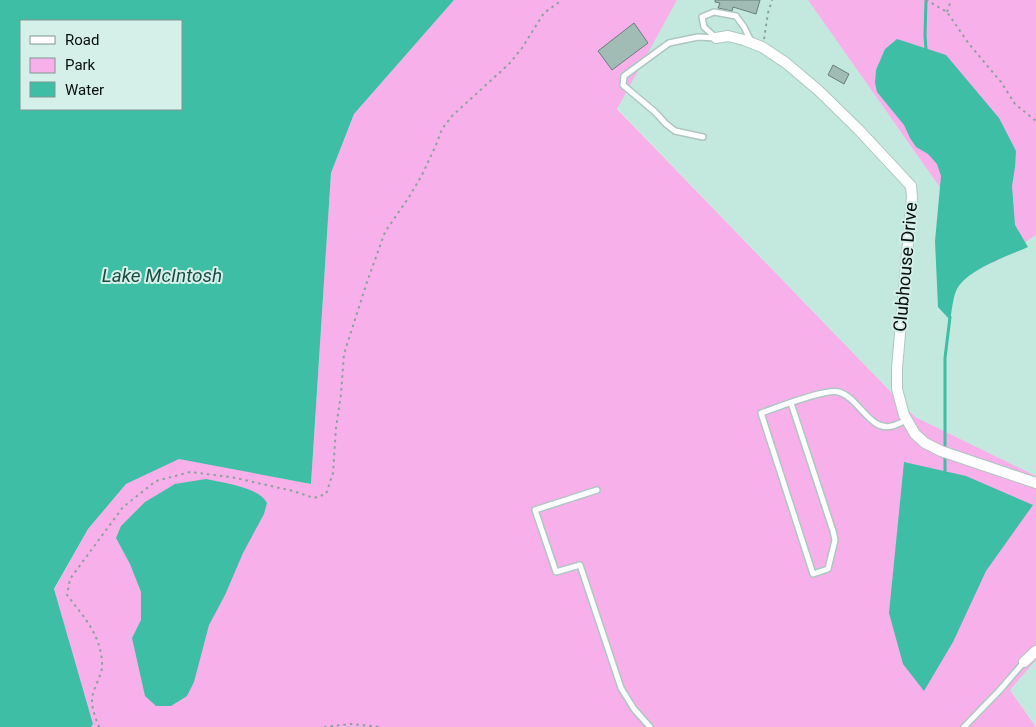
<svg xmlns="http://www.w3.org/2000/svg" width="1036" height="727" viewBox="0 0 1036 727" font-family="Roboto,sans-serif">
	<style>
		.built { fill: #c3e8de }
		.green { fill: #f7b0ea }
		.water { fill: #3ebea5; fill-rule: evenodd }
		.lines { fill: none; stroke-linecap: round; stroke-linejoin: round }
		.stream { stroke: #3ebea5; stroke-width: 3 }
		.building { fill: #a1bcb5; stroke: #678079 }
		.lane-casing { stroke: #adc7c0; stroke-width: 8 }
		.street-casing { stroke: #adc7c0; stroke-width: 12 }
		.path { stroke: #8da19c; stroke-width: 2; stroke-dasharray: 2.5 4; stroke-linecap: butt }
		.lane { stroke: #fff; stroke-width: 5 }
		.street { stroke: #fff; stroke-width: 10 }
		.labels { text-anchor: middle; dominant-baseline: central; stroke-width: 4; stroke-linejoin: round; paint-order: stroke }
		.street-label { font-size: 18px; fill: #060e0c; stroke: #d5f0e9 }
		.water-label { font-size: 19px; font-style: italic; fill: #1a4e44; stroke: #d5f0e9 }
	</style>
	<rect width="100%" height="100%" fill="#d5f0e9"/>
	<path class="built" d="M 677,0 L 808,0 L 992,262 L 1036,235 L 1036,476 L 915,417 L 617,108 Z
		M 1036,660 L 1036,726 L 1010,690 Z"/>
	<path class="green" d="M 454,0 L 677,0 L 617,109 L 915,417 L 1036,476 L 1036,660 L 1010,690 L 1036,727 L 91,727 L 93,724 L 54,590 L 88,529 L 126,484 L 179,458 L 311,484 L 331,173 L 354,114 Z
		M 808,0 L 1036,0 L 1036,235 L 993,263 Z"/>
	<path class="water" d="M 0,0 L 454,0 L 354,114 L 331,173 L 311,484 L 179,459 L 126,484 L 88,529 L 54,589 L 93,724 L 91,727 L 0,727 ZM 21,21 L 181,21 L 181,109 L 21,109 Z
		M 897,39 L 946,55 L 999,118 L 1016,151 L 1015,167 L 1012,186 L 1015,225 L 1028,247 C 1008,256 968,269 957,289 C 953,296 952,311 950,320 L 938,307 L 935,241 L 941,176 L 937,164 L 928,154 L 916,147 L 910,138 L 904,125 L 877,92 L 875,83 L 876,70 L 885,49 Z
		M 904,462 L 966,476 L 1033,505 L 986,571 L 953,642 L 924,691 L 903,664 L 889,613 Z
		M 206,479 C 223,483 259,487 267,503 L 264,514 L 243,553 L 225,595 L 209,625 L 194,682 L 187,696 L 171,706 L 156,706 L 145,696 L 132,638 L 141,620 L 141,592 L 130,564 L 116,538 L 121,526 L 145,502 L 175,484 Z"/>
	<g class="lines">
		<path class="stream" d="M 926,0 L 925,35 L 926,50
			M 945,471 L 945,358 L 950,317"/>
	</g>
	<path class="building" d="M 715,0 L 760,0 L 756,14 L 733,7 L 732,11 L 718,8 L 720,3 L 715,2 Z
		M 634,23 L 648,43 L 612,70 L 598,51 Z
		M 833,65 L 849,74 L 844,84 L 828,75 Z"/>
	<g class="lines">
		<g class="lane-casing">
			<path id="lane" d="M 716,38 L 704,27 L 702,17 L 714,12 L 736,16 L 744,27 L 752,43
				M 703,137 L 675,131 L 666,124 L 655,112 L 623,85 L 624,76 L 669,43 L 698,37 L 716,38
				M 791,403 L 833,531 L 835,540 L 828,569 L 813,574 L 761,413 C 776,408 826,388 839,392 C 859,398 870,432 892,426 C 897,425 902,422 906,420
				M 597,490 L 535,510 L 556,572 L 580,565 L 621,688 L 634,709 L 650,727
				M 964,727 L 999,691 L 1024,662"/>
		</g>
		<g class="street-casing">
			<path id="street" d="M 716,38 L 728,36 L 744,40 L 762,47 L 786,63 L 818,90 L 858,129 L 911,186 L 912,197 L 897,368 L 897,389 L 904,415 L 915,434 L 925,443 L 941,451 L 1036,483
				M 1024,662 L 1036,651"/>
		</g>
		<path class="path" d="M 926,0 L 947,12 L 969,44 L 1001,82 L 1015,104 L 1036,121
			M 947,12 L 951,0
			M 764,39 L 768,13 L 772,0
			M 99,727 C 96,719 92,709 92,701 C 92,688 103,676 102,663 C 101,635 83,616 67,595 L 70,579 L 123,507 L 156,481 L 190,472 L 231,477 L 293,491 L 314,498 L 326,494 L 333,473 L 336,428 L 341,394 L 344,354 L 367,282 L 385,232 L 409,197 L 422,175 L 436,145 L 442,129 L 452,116 L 510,63 L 522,48 L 544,13 L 562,0
			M 324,727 L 351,724 L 381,727"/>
		<use href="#lane" class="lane"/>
		<use href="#street" class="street"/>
	</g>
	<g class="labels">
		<g class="street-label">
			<text transform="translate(905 267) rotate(-85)">Clubhouse Drive</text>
		</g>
		<g class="water-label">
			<text x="162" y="275">Lake McIntosh</text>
		</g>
	</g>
	<rect x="20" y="20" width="162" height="90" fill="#d5f0e9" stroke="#829691"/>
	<rect x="30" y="36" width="25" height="8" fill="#ffffff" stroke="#829691"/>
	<text x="65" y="45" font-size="15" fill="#060e0c">Road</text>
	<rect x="30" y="58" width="25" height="15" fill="#f7b0ea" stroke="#829691"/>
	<text x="65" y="70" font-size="15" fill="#060e0c">Park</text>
	<rect x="30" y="82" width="25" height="15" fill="#3ebea5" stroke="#829691"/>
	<text x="65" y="95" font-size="15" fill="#060e0c">Water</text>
</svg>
